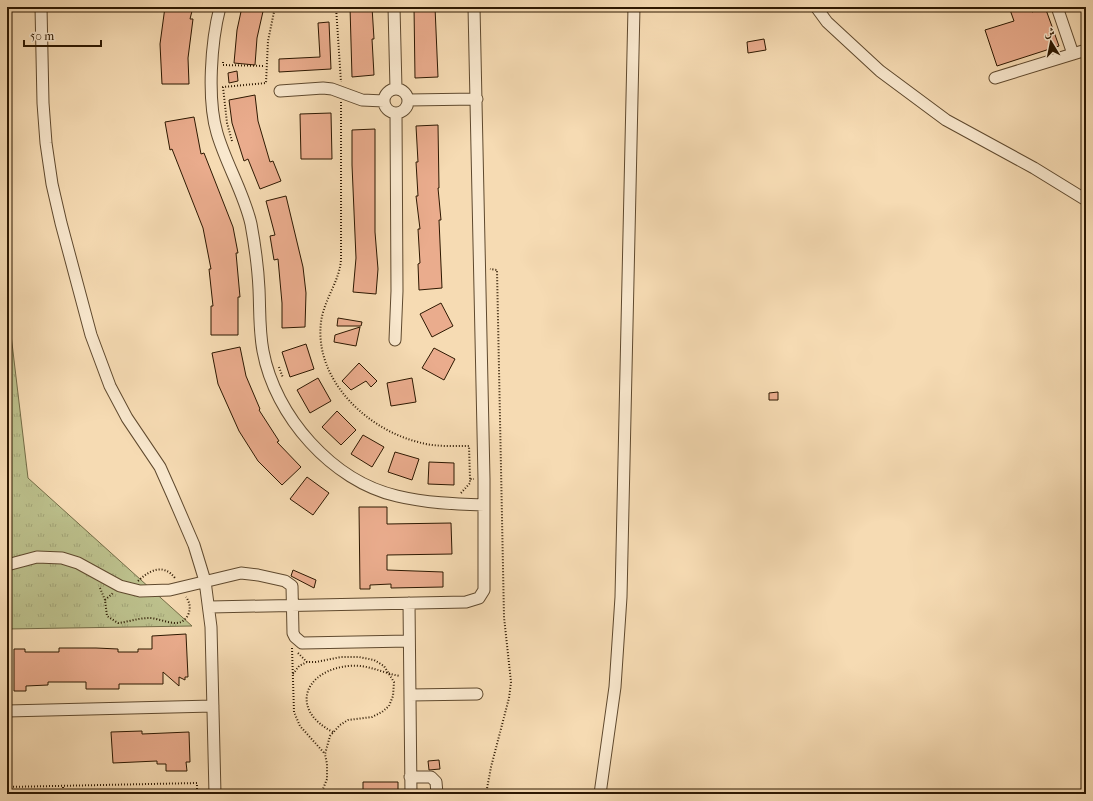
<svg xmlns="http://www.w3.org/2000/svg" width="1093" height="801" viewBox="0 0 1093 801" font-family="'IM FELL French Canon',Amiri,serif">
	<style>
		.grass { fill: url(#grass-tufts); stroke: #746c46 }
		.building { fill: #eaac8d; stroke: #2d1801 }
		.lines { fill: none; stroke-linecap: round; stroke-linejoin: round }
		.minor-casing { stroke: #5f492e; stroke-width: 13 }
		.path { stroke: #2d1801; stroke-width: 2; stroke-dasharray: 1 2; stroke-linecap: butt }
		.minor { stroke: #f9e8ce; stroke-width: 11 }
	</style>
	<defs>
		<pattern id="grass-tufts" width="24" height="20" patternUnits="userSpaceOnUse"><rect width="24" height="20" fill="#bcc08c"/><path d="M3 7l-1-3M5 7V3M7 7l1-3M15 17l-1-3M17 17v-4M19 17l1-3" fill="none" stroke="#a2a477"/></pattern>
	</defs>
	<rect width="100%" height="100%" fill="#f6dbb3"/>
	<filter id="stains"><feTurbulence type="fractalNoise" baseFrequency=".005" numOctaves="4"/><feColorMatrix values="0 0 0 0 .2 0 0 0 0 .09 0 0 0 0 .02 0 0 0 .5 -.17"/></filter>
	<radialGradient id="worn" r=".72"><stop offset=".6" stop-color="#630" stop-opacity="0"/><stop offset="1" stop-color="#630" stop-opacity=".3"/></radialGradient>
	<path class="grass" d="M 7,301 L 28,478 L 192,626 L 7,629 Z"/>
	<path class="building" d="M 165,7 L 193,7 L 190,19 L 193,19 L 188,58 L 189,84 L 162,84 L 160,44 Z
		M 242,7 L 264,7 L 257,38 L 255,65 L 234,63 L 237,30 Z
		M 350,7 L 372,7 L 374,39 L 372,39 L 374,75 L 352,77 Z
		M 414,7 L 435,7 L 438,77 L 415,78 Z
		M 1009,7 L 1030,7 L 1032,12 L 1045,7 L 1059,46 L 997,66 L 985,30 L 1014,21 Z
		M 329,22 L 331,69 L 279,72 L 279,59 L 320,57 L 318,23 Z
		M 764,39 L 766,50 L 748,53 L 747,42 Z
		M 237,71 L 238,81 L 229,83 L 228,73 Z
		M 255,95 L 258,121 L 270,162 L 273,161 L 281,181 L 260,189 L 248,159 L 244,161 L 232,123 L 229,100 Z
		M 331,113 L 332,159 L 301,159 L 300,114 Z
		M 194,117 L 201,154 L 204,153 L 233,227 L 238,253 L 236,253 L 240,297 L 238,297 L 238,335 L 211,335 L 211,306 L 213,306 L 209,269 L 211,269 L 203,228 L 172,149 L 170,150 L 165,122 Z
		M 438,125 L 439,188 L 438,188 L 441,220 L 439,220 L 442,288 L 419,290 L 418,264 L 420,263 L 418,229 L 420,229 L 416,196 L 418,196 L 416,162 L 418,162 L 416,126 Z
		M 375,129 L 375,232 L 378,269 L 376,294 L 353,292 L 356,258 L 352,165 L 352,130 Z
		M 286,196 L 303,267 L 306,293 L 305,327 L 282,328 L 282,303 L 278,259 L 274,260 L 270,236 L 275,235 L 266,201 Z
		M 441,303 L 453,326 L 432,337 L 420,314 Z
		M 338,318 L 362,322 L 361,326 L 337,326 Z
		M 360,327 L 356,346 L 334,342 L 335,335 Z
		M 306,344 L 314,369 L 290,377 L 282,352 Z
		M 240,347 L 246,376 L 260,409 L 259,410 L 279,441 L 277,442 L 301,467 L 282,485 L 258,461 L 239,431 L 218,384 L 212,353 Z
		M 434,348 L 455,359 L 444,380 L 422,368 Z
		M 359,363 L 377,381 L 371,387 L 366,381 L 351,390 L 342,381 Z
		M 318,378 L 331,401 L 310,413 L 297,390 Z
		M 412,378 L 416,402 L 391,406 L 387,383 Z
		M 778,392 L 778,400 L 769,400 L 769,393 Z
		M 337,411 L 356,430 L 341,445 L 322,427 Z
		M 363,435 L 384,447 L 372,467 L 351,454 Z
		M 395,452 L 419,459 L 412,480 L 388,472 Z
		M 429,462 L 454,463 L 454,485 L 428,484 Z
		M 307,477 L 329,493 L 313,515 L 290,499 Z
		M 359,507 L 387,507 L 387,524 L 451,523 L 452,554 L 387,555 L 387,570 L 443,572 L 443,587 L 391,588 L 391,584 L 370,585 L 370,589 L 360,589 Z
		M 293,570 L 316,580 L 314,588 L 291,576 Z
		M 186,634 L 188,677 L 185,677 L 185,680 L 179,677 L 179,686 L 163,672 L 163,684 L 119,684 L 119,689 L 86,689 L 86,682 L 48,682 L 48,685 L 26,686 L 26,691 L 14,691 L 14,649 L 25,649 L 25,652 L 59,652 L 59,648 L 96,648 L 118,649 L 118,652 L 138,652 L 138,649 L 152,649 L 152,636 Z
		M 142,731 L 142,734 L 189,732 L 190,762 L 186,762 L 187,771 L 166,771 L 166,764 L 157,764 L 157,761 L 113,763 L 111,732 Z
		M 439,760 L 440,769 L 429,770 L 428,761 Z
		M 363,782 L 398,782 L 398,794 L 363,794 Z"/>
	<g class="lines">
		<g class="minor-casing">
			<path id="minor" d="M 41,7 L 43,103 L 46,143 L 52,184 L 61,223 L 91,335 L 110,386 L 127,418 L 160,467 L 172,494 L 194,545 L 205,581 L 211,627 L 215,794
				M 220,7 C 211,42 207,99 217,133 C 226,164 244,193 251,224 C 255,246 258,267 259,289 C 260,310 259,330 263,351 C 275,416 332,481 397,496 C 426,503 455,504 484,505
				M 394,7 L 396,89
				M 816,7 L 827,22 L 880,71 L 946,120 L 1034,168 L 1086,200
				M 1057,7 L 1073,54
				M 995,78 L 1086,50
				M384 101a12 12 0 1 1 24 0a12 12 0 1 1-24 0Z
				M 280,91 L 323,88 L 332,89 L 362,100 L 384,101
				M 408,100 L 477,99
				M 395,340 L 397,291 L 396,113
				M 7,565 L 37,557 L 62,558 L 78,563 L 120,586 L 140,591 L 170,590 L 241,573 L 258,575 L 285,581 L 292,586 L 293,633 L 295,637 L 302,643 L 409,641
				M 409,603 L 411,794
				M 210,607 L 466,602 L 479,598 L 484,590 L 484,479 L 474,7
				M 410,695 L 477,694
				M 7,711 L 213,706
				M 410,777 L 431,777 L 436,782 L 437,794
				M 600,794 L 615,687 L 621,597 L 634,7"/>
		</g>
		<path class="path" d="M 336,7 L 341,82
			M 223,62 L 223,65 L 265,66
			M 341,102 L 341,259 C 340,281 324,299 321,322 C 314,379 366,429 418,442 C 434,447 452,446 469,446 L 470,479
			M 232,141 L 227,123 L 223,87 L 266,83 L 268,41 L 275,7
			M 279,367 L 283,378
			M 461,493 L 470,483 L 470,479 L 474,479
			M 138,581 C 150,570 163,563 175,578
			M 100,588 L 105,600 L 107,616 L 118,623 C 128,622 138,618 149,618 C 162,618 180,631 188,615 C 191,608 190,603 186,597
			M 105,600 L 113,593
			M 292,648 L 294,712 L 300,726 L 325,754
			M 298,653 L 307,662
			M 293,674 L 299,666 L 307,662 L 316,662 L 341,657 L 359,657 L 374,660 L 384,666 L 394,682 L 393,696 L 389,706 L 382,712 L 372,717 L 348,720 L 340,725 L 330,736 L 325,754 L 327,764 L 327,779 L 321,794
			M 333,732 C 289,710 304,670 349,666 C 368,664 382,673 400,676
			M 7,787 L 197,783 L 197,794
			M 63,787 L 63,794
			M 486,794 L 491,767 L 509,698 L 511,682 L 504,617 L 497,270 L 490,269"/>
		<use href="#minor" class="minor"/>
	</g>
	<rect width="1093" height="801" fill="none" stroke="#f6dbb3" stroke-width="24"/>
	<rect x="8" y="8" width="1077" height="785" fill="none" stroke="#2d1801" stroke-width="2"/>
	<rect x="12" y="12" width="1069" height="777" fill="none" stroke="#2d1801"/>
	<g transform="translate(1051 42) rotate(350)" stroke="#f9e8ce" stroke-width="3" paint-order="stroke">
	<path d="M0-3L7 15L0 10L-7 15Z" fill="#2d1801"/>
	<text y="-6" font-size="11" font-weight="bold" text-anchor="middle" fill="#2d1801">ش</text>
	</g>
	<path d="M24 40v6h77v-6" fill="none" stroke="#2d1801" stroke-width="2"/>
	<text x="30" y="40" font-size="12" fill="#2d1801" stroke="#f9e8ce" stroke-width="3" paint-order="stroke">50 m</text>
	<rect width="100%" height="100%" filter="url(#stains)"/>
	<rect width="100%" height="100%" fill="url(#worn)"/>
</svg>
